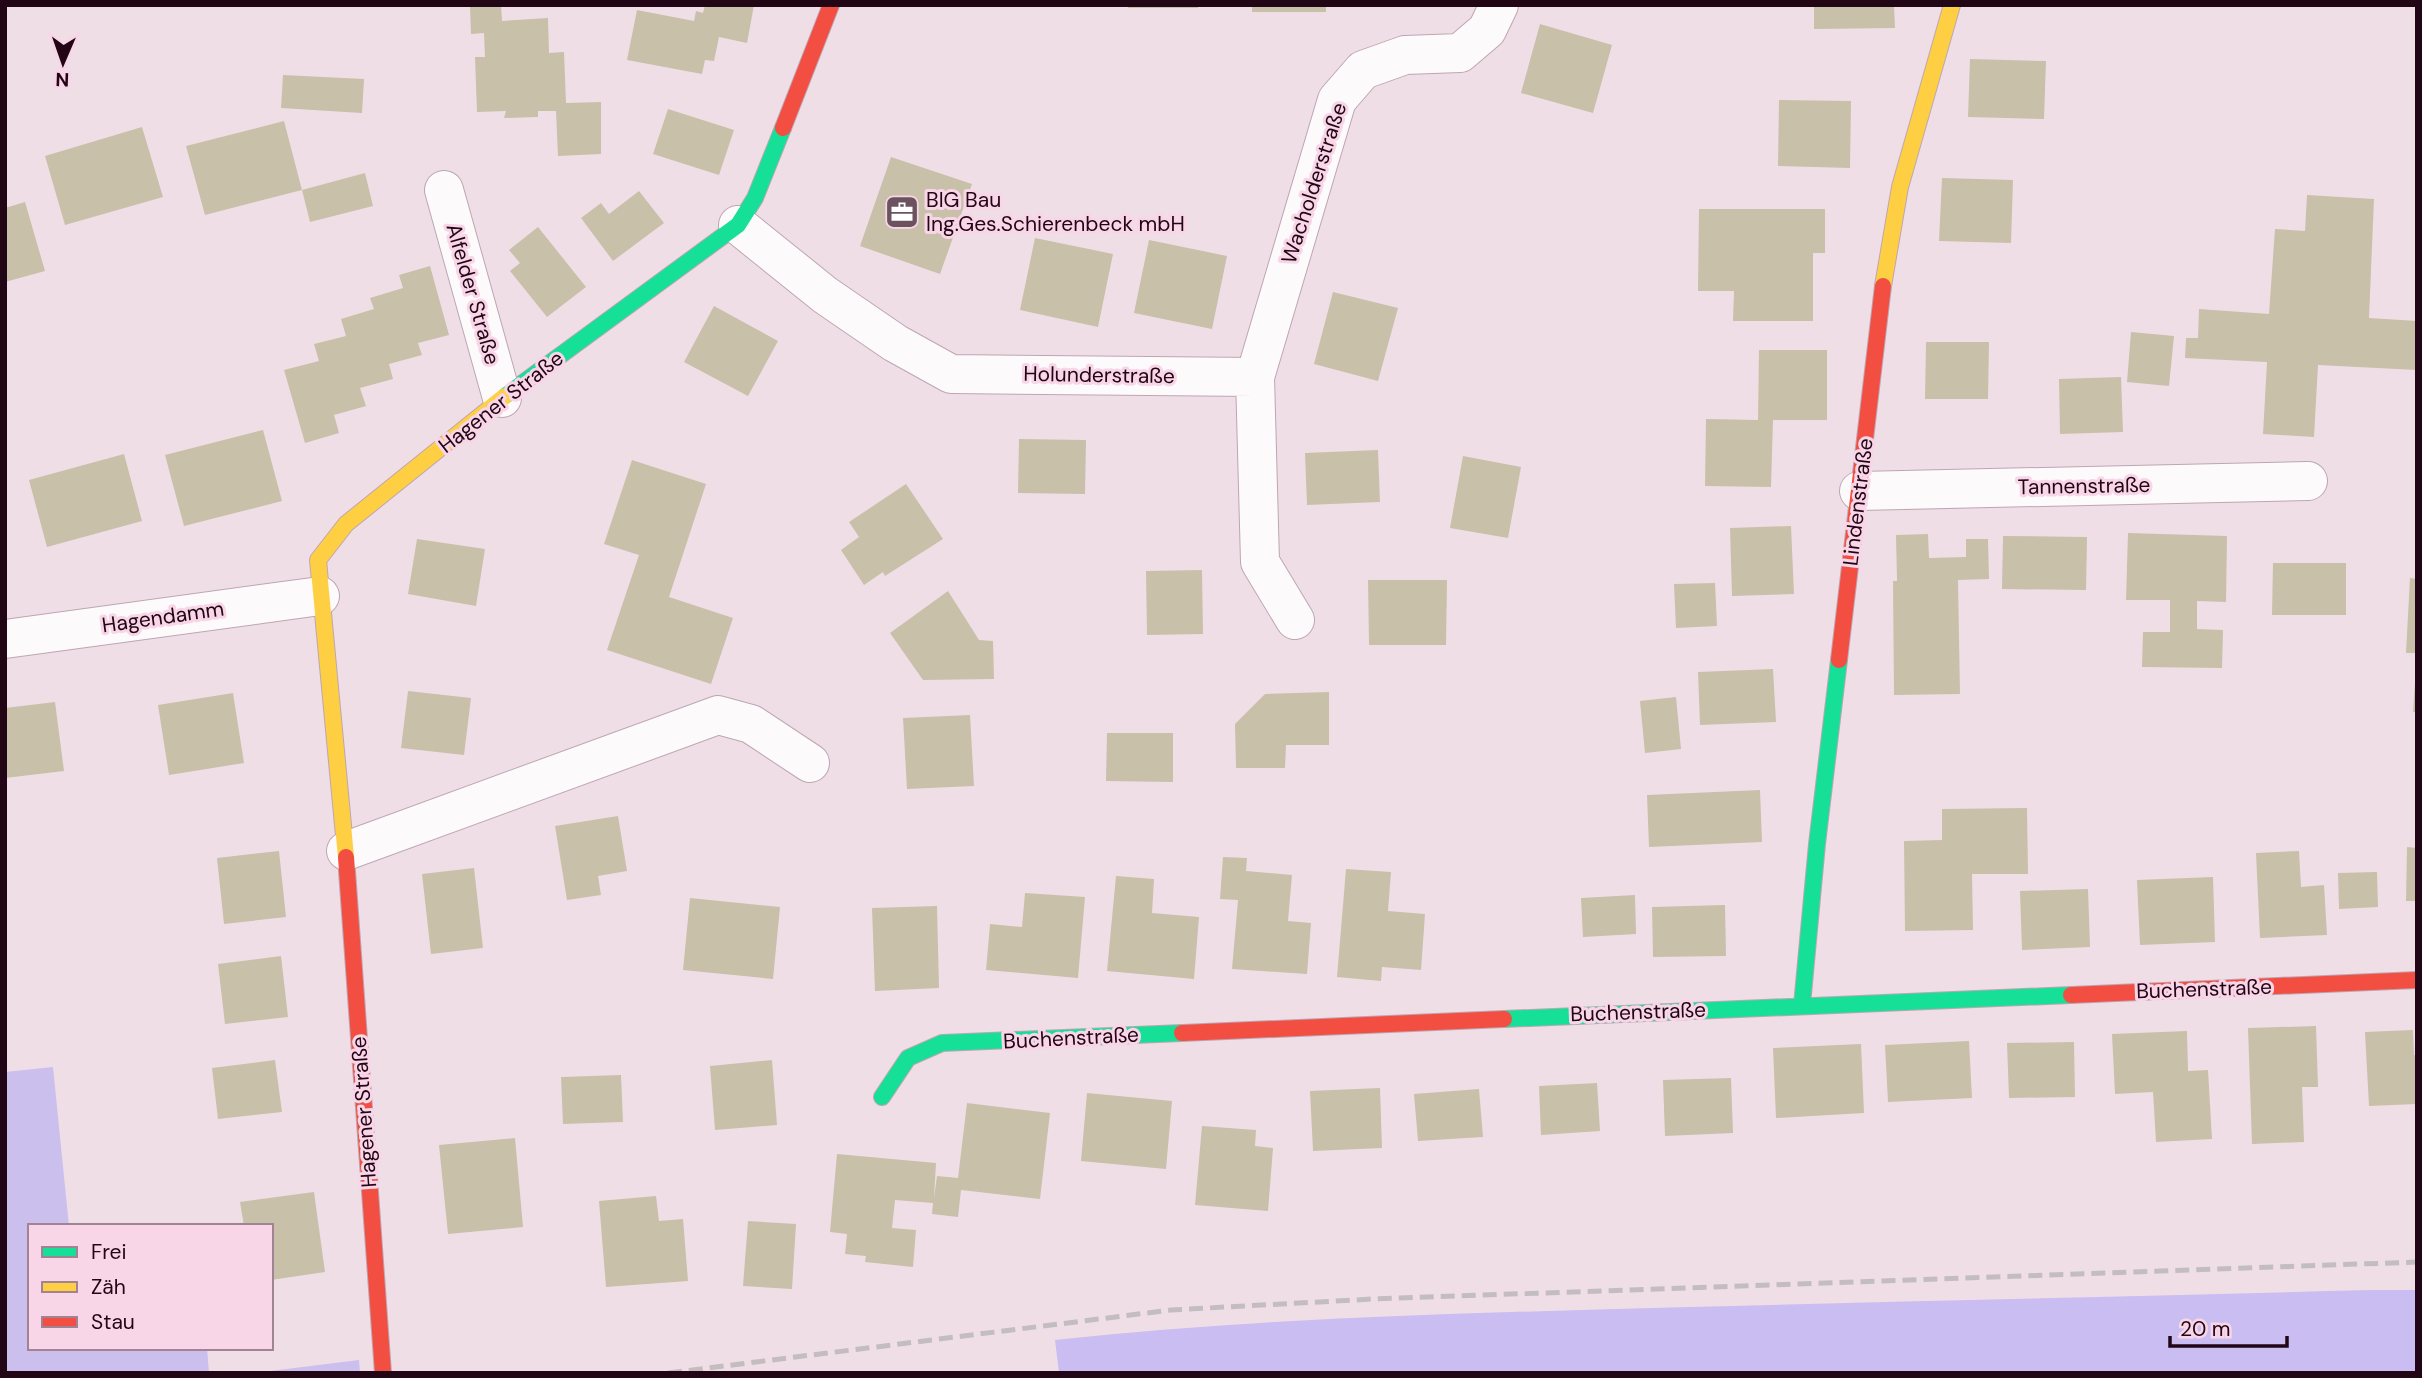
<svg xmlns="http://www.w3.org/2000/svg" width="2422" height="1378" viewBox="0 0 2422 1378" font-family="'DM Sans',sans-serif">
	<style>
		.green { fill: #cbbfee }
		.forest { fill: #cabdf1 }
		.building { fill: #c8c0a9 }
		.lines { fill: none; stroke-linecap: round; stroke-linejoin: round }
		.street-casing { stroke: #bda6b2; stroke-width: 40 }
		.fast-casing { stroke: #bda6b2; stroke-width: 18 }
		.slow-casing { stroke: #bda6b2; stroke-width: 18 }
		.jam-casing { stroke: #bda6b2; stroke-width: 18 }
		.street { stroke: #fdfafb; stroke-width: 38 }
		.fast { stroke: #16e098; stroke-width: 16 }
		.slow { stroke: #ffcf43; stroke-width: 16 }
		.jam { stroke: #f24e42; stroke-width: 16 }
		.rail { stroke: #c3bdc0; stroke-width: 5; stroke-dasharray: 14 7; stroke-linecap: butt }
		.labels { text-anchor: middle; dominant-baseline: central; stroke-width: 6; stroke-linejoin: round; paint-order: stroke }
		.street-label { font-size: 21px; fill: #220616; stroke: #f8d6e7 }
		.poi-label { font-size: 21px; fill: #220616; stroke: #f8d6e7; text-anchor: start }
	</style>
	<rect width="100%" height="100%" fill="#f0dee7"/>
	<path class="green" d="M 53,1067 L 69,1226 L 30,1226 L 30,1348 L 207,1348 L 209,1373 L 5,1373 L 5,1072 Z
		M 359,1360 L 360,1373 L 253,1373 Z"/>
	<path class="forest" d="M 2370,1290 L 2417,1290 L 2417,1373 L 1059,1373 L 1055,1340 C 1265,1317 1477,1313 1689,1307 C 1916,1301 2143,1296 2370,1290 Z"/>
	<path class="building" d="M 470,5 L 501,5 L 502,21 L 548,18 L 549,53 L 564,52 L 566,103 L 601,102 L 601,154 L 558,156 L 556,111 L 538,111 L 538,117 L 504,118 L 506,111 L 477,112 L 475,57 L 485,57 L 484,33 L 471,34 Z
		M 705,5 L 754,5 L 747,43 L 719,37 L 714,61 L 705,60 L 702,74 L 627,60 L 637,10 L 694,21 L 696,11 L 703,13 Z
		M 1128,5 L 1198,5 L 1198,8 L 1128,8 Z
		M 1252,5 L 1326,5 L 1326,12 L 1252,12 Z
		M 1814,5 L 1894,5 L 1895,28 L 1814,29 Z
		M 1540,24 L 1612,45 L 1593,113 L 1521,93 Z
		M 1970,59 L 2046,61 L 2044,119 L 1968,117 Z
		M 283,75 L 364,79 L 362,113 L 281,108 Z
		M 1779,100 L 1851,101 L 1850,168 L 1778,166 Z
		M 668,109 L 734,130 L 719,175 L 653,154 Z
		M 284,121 L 302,190 L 205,215 L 186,146 Z
		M 142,127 L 163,197 L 65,225 L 45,156 Z
		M 891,157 L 972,184 L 940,274 L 860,246 Z
		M 365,173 L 373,206 L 310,222 L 302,190 Z
		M 1942,178 L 2013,180 L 2011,243 L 1939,241 Z
		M 639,191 L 664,223 L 613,261 L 581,218 L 601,203 L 609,214 Z
		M 2307,195 L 2374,199 L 2369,318 L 2417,321 L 2417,370 L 2318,365 L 2314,437 L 2263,434 L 2267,362 L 2185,358 L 2186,338 L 2198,338 L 2199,309 L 2269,314 L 2275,229 L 2305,231 Z
		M 25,202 L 45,271 L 5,282 L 5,208 Z
		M 1699,209 L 1825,209 L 1825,253 L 1813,253 L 1813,321 L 1733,321 L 1734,291 L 1698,291 Z
		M 538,227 L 586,287 L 547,317 L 510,271 L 520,263 L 509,250 Z
		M 1035,238 L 1113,254 L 1098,327 L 1020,310 Z
		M 1149,240 L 1227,256 L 1212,329 L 1134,313 Z
		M 430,266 L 449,335 L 418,343 L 422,355 L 389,364 L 393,379 L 360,388 L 366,406 L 334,415 L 339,433 L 305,443 L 284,370 L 319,361 L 314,344 L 346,336 L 341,319 L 374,309 L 370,298 L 403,288 L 399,275 Z
		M 1333,292 L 1398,308 L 1378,381 L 1314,364 Z
		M 714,306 L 778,341 L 748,396 L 684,362 Z
		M 2131,332 L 2174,336 L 2169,386 L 2127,382 Z
		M 1926,342 L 1989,342 L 1988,399 L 1925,399 Z
		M 1759,350 L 1827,350 L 1827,420 L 1773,420 L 1771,487 L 1705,486 L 1706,419 L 1758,420 Z
		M 2121,377 L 2123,432 L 2060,434 L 2059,379 Z
		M 263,430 L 282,501 L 184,526 L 165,455 Z
		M 1019,439 L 1086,440 L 1085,494 L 1018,493 Z
		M 1378,450 L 1380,502 L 1307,505 L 1305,453 Z
		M 124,454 L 142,521 L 47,547 L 29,480 Z
		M 1463,456 L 1521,467 L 1508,538 L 1450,528 Z
		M 632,460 L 706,484 L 669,597 L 733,618 L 711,684 L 607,650 L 639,555 L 604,544 Z
		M 906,484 L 943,539 L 885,576 L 883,572 L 864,585 L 841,550 L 859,537 L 849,522 Z
		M 1791,526 L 1794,594 L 1732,596 L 1730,528 Z
		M 2128,533 L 2227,536 L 2226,602 L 2197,601 L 2197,629 L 2223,630 L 2222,668 L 2142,667 L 2143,632 L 2170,632 L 2170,600 L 2126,600 Z
		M 1928,534 L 1929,558 L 1966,557 L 1966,539 L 1988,539 L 1989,579 L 1958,580 L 1960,694 L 1894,695 L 1893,581 L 1897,581 L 1896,535 Z
		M 2003,536 L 2087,537 L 2086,590 L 2002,589 Z
		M 417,539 L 485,549 L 476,606 L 408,594 Z
		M 2273,563 L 2346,563 L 2346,615 L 2272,615 Z
		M 1202,570 L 1203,634 L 1147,635 L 1146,571 Z
		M 2410,578 L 2417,579 L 2417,653 L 2406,653 Z
		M 1368,580 L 1447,580 L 1446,645 L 1369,645 Z
		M 1715,583 L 1717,626 L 1676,628 L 1674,584 Z
		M 948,591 L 979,640 L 993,641 L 994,679 L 923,680 L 890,633 Z
		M 1773,669 L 1776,722 L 1700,725 L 1698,672 Z
		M 2415,682 L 2417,682 L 2417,712 L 2413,712 Z
		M 408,691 L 471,698 L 464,755 L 401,748 Z
		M 1329,692 L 1329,745 L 1286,745 L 1285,768 L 1236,768 L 1235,724 L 1265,694 Z
		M 233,693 L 244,763 L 169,775 L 158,705 Z
		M 1676,697 L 1681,749 L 1645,753 L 1640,701 Z
		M 55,702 L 64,771 L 5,778 L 5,708 Z
		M 970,715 L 974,786 L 907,789 L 903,718 Z
		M 1107,733 L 1173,733 L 1173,782 L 1106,781 Z
		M 1760,790 L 1762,842 L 1649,847 L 1647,795 Z
		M 2027,808 L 2028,874 L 1972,874 L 1973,930 L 1905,931 L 1904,841 L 1942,840 L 1942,809 Z
		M 618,816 L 627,871 L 598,876 L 601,895 L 567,900 L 555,826 Z
		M 2407,847 L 2417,848 L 2417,901 L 2406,901 Z
		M 279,851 L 286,917 L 224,924 L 217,858 Z
		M 2299,851 L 2301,887 L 2324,885 L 2327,935 L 2260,938 L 2256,853 Z
		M 1223,857 L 1247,858 L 1246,871 L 1292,875 L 1288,921 L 1311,923 L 1307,974 L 1232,969 L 1238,900 L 1220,899 Z
		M 474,868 L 483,948 L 431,954 L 422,874 Z
		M 1346,869 L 1391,872 L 1388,911 L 1425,914 L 1421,970 L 1382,967 L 1381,981 L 1337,977 Z
		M 2377,872 L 2378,907 L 2339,909 L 2338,873 Z
		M 1116,876 L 1154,879 L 1152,913 L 1199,917 L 1194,979 L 1107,971 Z
		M 2213,877 L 2215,942 L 2140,945 L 2137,880 Z
		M 2088,889 L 2090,947 L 2022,950 L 2020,891 Z
		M 1025,893 L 1085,897 L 1078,978 L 986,970 L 990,924 L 1022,927 Z
		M 1635,895 L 1636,934 L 1583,937 L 1581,898 Z
		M 690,898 L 780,907 L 773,979 L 683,970 Z
		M 1725,905 L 1726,956 L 1653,957 L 1652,907 Z
		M 937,906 L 939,988 L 875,991 L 872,908 Z
		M 281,956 L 288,1017 L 225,1024 L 218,964 Z
		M 2316,1026 L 2318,1087 L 2302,1087 L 2304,1142 L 2252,1144 L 2248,1028 Z
		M 2413,1030 L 2414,1055 L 2417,1055 L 2417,1104 L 2369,1106 L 2365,1032 Z
		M 2187,1031 L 2188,1071 L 2208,1070 L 2212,1139 L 2156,1142 L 2153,1092 L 2115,1094 L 2112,1034 Z
		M 1969,1041 L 1972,1098 L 1888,1102 L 1885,1045 Z
		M 2074,1042 L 2075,1097 L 2009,1098 L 2007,1043 Z
		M 1861,1044 L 1864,1113 L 1776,1118 L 1773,1048 Z
		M 275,1060 L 282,1112 L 218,1119 L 212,1068 Z
		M 772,1060 L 777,1125 L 715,1130 L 710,1066 Z
		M 621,1075 L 623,1122 L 563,1124 L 561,1077 Z
		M 1731,1078 L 1733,1133 L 1665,1136 L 1663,1080 Z
		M 1597,1083 L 1600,1131 L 1541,1135 L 1539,1086 Z
		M 1380,1088 L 1382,1148 L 1313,1151 L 1310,1091 Z
		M 1479,1089 L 1483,1137 L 1418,1141 L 1414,1094 Z
		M 1087,1093 L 1172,1101 L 1166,1169 L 1081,1161 Z
		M 967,1103 L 1050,1113 L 1040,1199 L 961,1190 L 958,1217 L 932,1214 L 933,1203 L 895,1200 L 892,1228 L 916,1230 L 913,1267 L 865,1262 L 866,1256 L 845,1254 L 847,1234 L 830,1232 L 837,1154 L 936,1163 L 934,1198 L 937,1176 L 958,1178 Z
		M 1202,1126 L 1256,1130 L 1255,1146 L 1273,1148 L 1268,1211 L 1195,1205 Z
		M 515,1138 L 523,1227 L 448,1234 L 439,1145 Z
		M 314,1192 L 325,1272 L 271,1280 L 271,1226 L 244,1226 L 240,1202 Z
		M 656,1196 L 659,1221 L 683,1219 L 688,1281 L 606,1287 L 599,1201 Z
		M 748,1221 L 796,1224 L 792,1289 L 743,1286 Z"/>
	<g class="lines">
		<g class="street-casing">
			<path id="street" d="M 444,190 L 502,398
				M 738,225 L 825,295 L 895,343 L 951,374 L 1255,377 L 1260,562 L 1295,620
				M 1255,377 L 1337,100 L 1363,70 L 1405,55 L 1460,53 L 1487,30 L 1499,5
				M 1859,491 L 2308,481
				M 5,639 L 320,596
				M 346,851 L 718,715 L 751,724 L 810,763"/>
		</g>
		<g class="fast-casing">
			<path id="fast" d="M 505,396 L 738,225 L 755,198 L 783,128
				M 1802,1005 L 1817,844 L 1839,660
				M 1504,1019 L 2071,995
				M 882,1097 L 908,1058 L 942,1043 L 1182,1033"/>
		</g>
		<g class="slow-casing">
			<path id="slow" d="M 1883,286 L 1900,187 L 1952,5
				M 346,857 L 318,560 L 346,524 L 505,396"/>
		</g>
		<g class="jam-casing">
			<path id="jam" d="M 783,128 L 831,5
				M 1839,660 L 1883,286
				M 346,857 L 383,1373
				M 2071,995 L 2417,980
				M 1182,1033 L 1504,1019"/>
		</g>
		<use href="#street" class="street"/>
		<use href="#fast" class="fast"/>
		<use href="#slow" class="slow"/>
		<use href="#jam" class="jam"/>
		<path class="rail" d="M 668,1373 L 1171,1310 L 1373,1299 L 2417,1262"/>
	</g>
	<defs>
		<g id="office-square" transform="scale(1.75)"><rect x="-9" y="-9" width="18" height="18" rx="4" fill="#6a525f" stroke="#f8d6e7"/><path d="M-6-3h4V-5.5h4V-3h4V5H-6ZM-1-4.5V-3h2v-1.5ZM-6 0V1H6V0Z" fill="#fff"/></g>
	</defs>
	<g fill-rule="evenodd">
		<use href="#office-square" x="902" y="212"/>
	</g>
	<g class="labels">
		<g class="street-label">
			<text transform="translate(1314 183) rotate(-72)">Wacholderstraße</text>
			<text transform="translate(473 294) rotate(74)">Alfelder Straße</text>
			<text transform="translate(1099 375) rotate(1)">Holunderstraße</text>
			<text transform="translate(501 402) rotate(-38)">Hagener Straße</text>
			<text transform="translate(2084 486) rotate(-1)">Tannenstraße</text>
			<text transform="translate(1858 502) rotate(-83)">Lindenstraße</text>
			<text transform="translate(163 617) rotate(-8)">Hagendamm</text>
			<text transform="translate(2204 989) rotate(-2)">Buchenstraße</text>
			<text transform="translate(1638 1012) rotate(-2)">Buchenstraße</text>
			<text transform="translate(1071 1038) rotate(-3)">Buchenstraße</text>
			<text transform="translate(364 1112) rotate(-94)">Hagener Straße</text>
		</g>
		<g class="poi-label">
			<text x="926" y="200">BIG Bau<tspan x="926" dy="24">Ing.Ges.Schierenbeck mbH</tspan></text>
		</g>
	</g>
	<rect width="2422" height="1378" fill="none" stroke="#220616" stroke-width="14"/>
	<rect x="28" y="1224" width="245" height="126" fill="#f8d6e7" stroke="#a28393" stroke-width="2"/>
	<rect x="42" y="1247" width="35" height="10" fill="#16e098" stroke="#a28393" stroke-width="2"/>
	<text x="91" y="1259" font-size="21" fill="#220616">Frei</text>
	<rect x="42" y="1282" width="35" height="10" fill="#ffcf43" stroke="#a28393" stroke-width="2"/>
	<text x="91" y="1294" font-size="21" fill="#220616">Zäh</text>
	<rect x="42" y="1317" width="35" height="10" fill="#f24e42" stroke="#a28393" stroke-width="2"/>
	<text x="91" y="1329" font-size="21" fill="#220616">Stau</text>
	<g transform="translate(63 63) rotate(182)" stroke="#f8d6e7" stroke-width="5" paint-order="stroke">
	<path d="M0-5L12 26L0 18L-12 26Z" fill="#220616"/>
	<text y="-10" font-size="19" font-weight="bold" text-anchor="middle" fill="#220616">N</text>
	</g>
	<path d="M2170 1336v10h117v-10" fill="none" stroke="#220616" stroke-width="3.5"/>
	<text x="2180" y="1336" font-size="21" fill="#220616" stroke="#f8d6e7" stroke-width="5" paint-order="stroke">20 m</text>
</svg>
